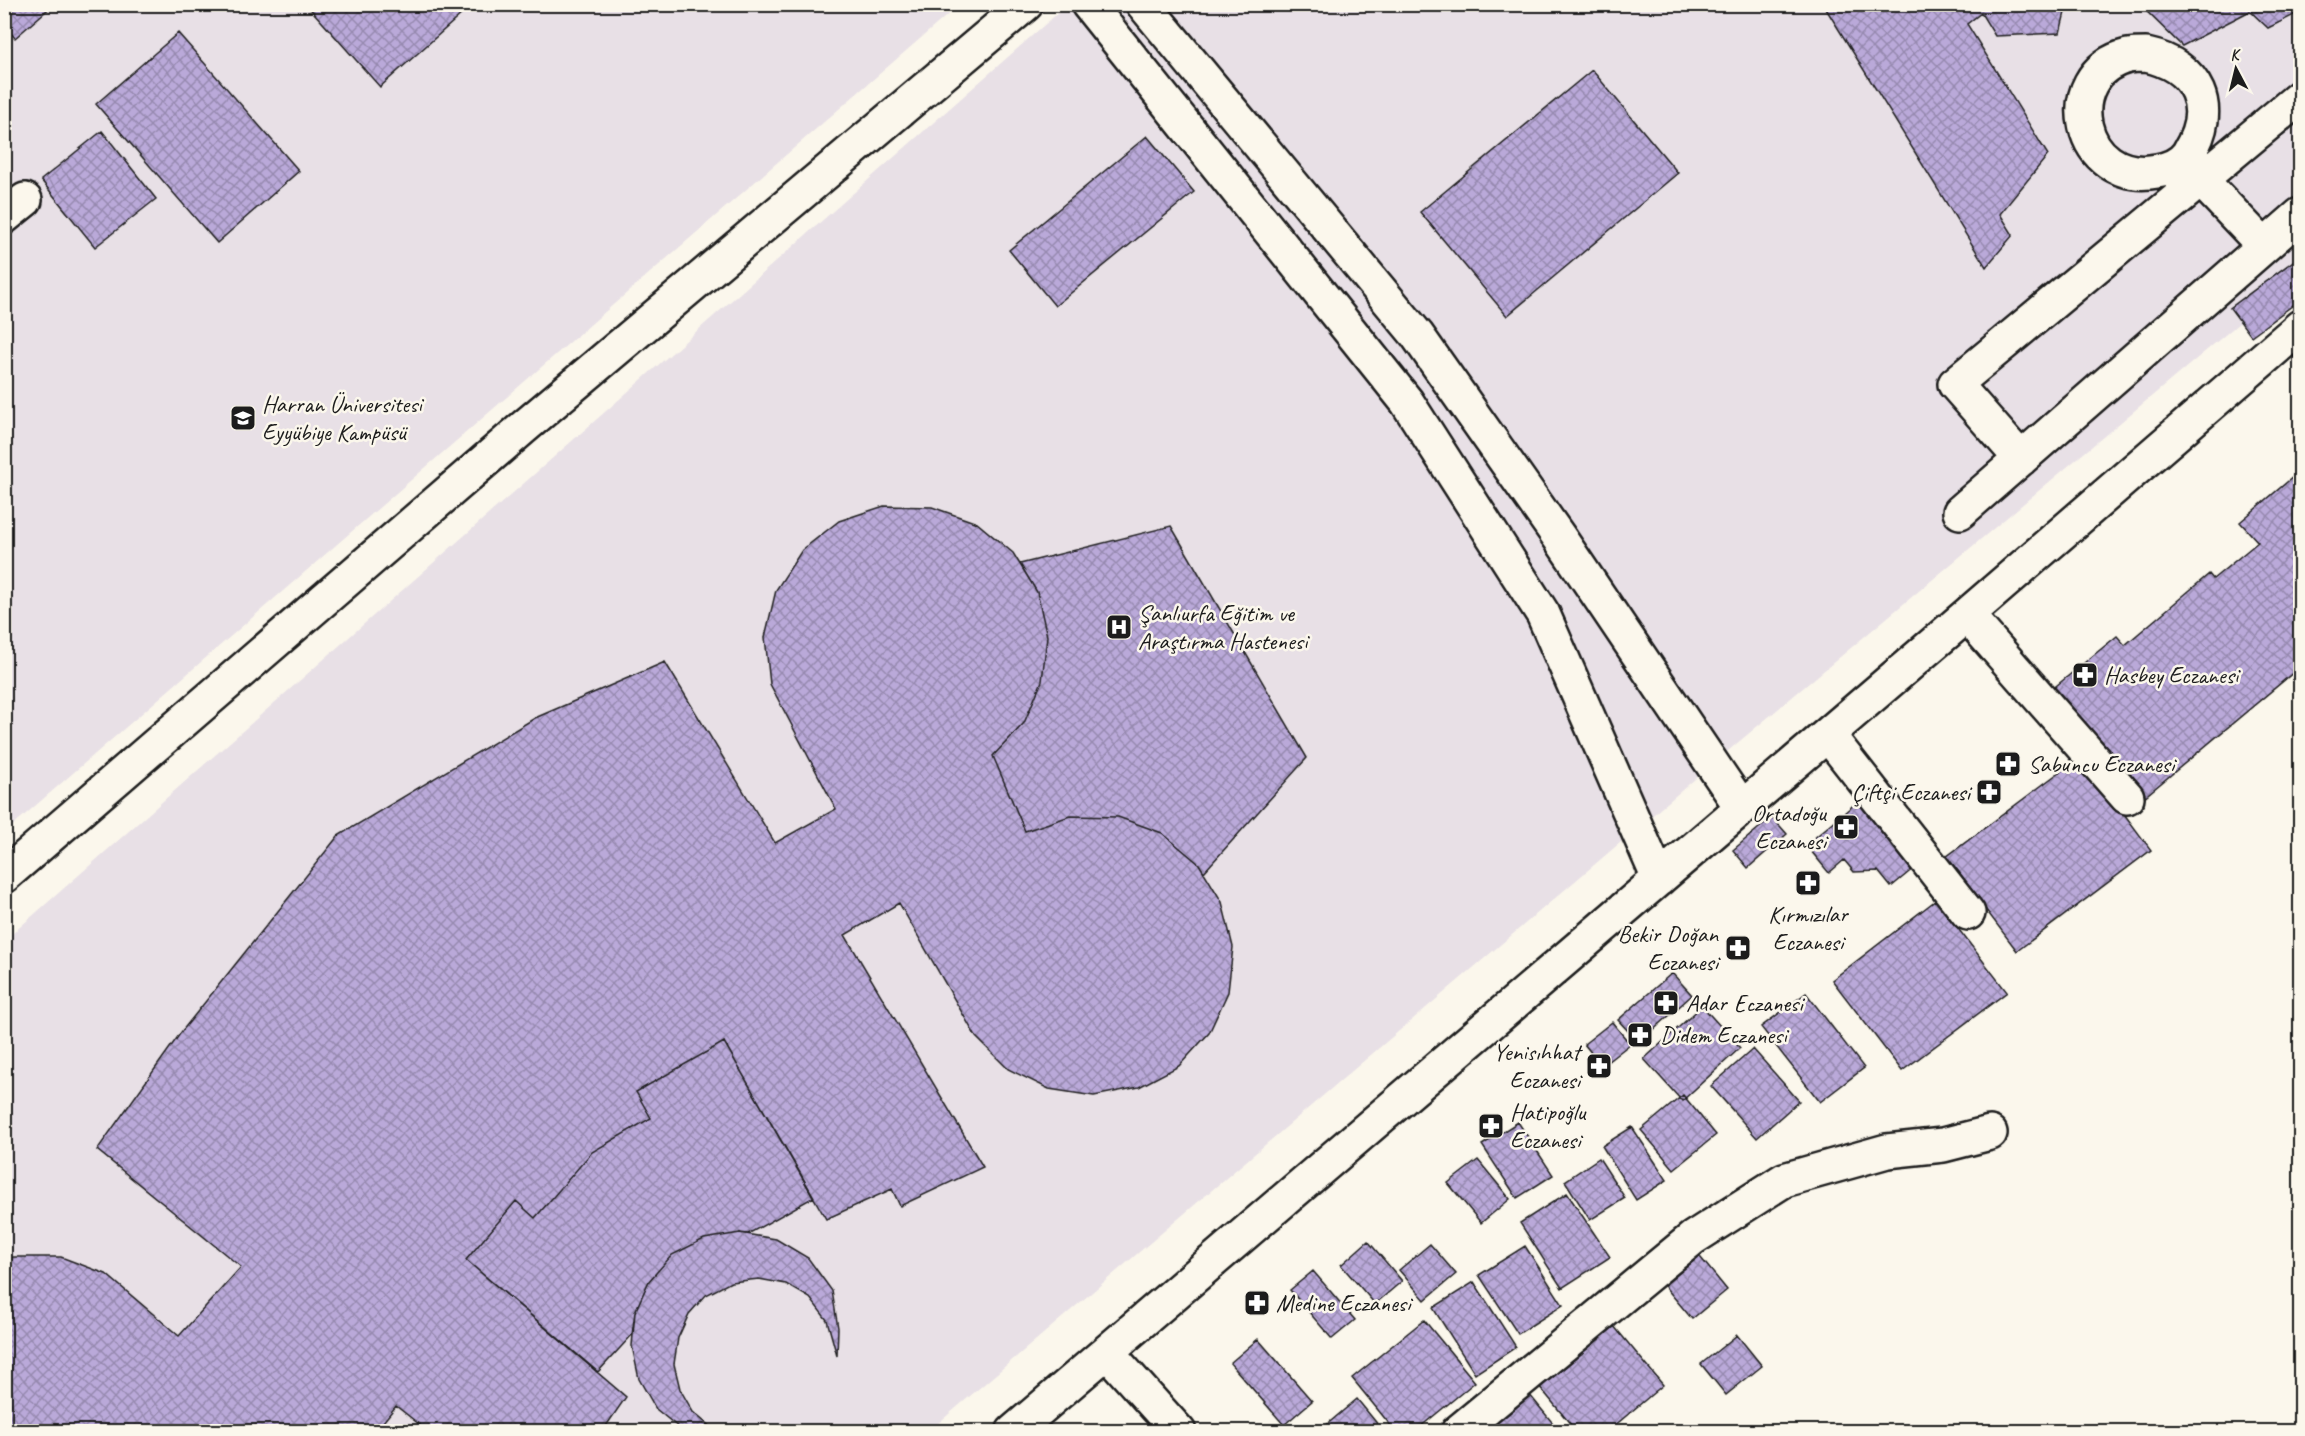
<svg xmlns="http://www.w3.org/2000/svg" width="2305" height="1436" viewBox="0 0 2305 1436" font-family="Caveat,sans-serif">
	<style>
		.built { fill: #e8e0e6 }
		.building { fill: url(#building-cross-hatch); stroke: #1c1c1c; stroke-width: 1.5 }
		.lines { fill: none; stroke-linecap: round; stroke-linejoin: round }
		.minor-casing { stroke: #1c1c1c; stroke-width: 38 }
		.minor { stroke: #fbf7ec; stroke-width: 33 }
		.labels { text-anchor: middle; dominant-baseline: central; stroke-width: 5; stroke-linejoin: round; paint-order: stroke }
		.poi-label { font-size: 24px; fill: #1c1c1c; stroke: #fbf7ec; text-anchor: start }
	</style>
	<defs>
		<pattern id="building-cross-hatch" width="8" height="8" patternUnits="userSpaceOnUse" patternTransform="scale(1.5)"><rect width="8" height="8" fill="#baa9d9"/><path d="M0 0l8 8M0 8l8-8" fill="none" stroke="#9689af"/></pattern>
	</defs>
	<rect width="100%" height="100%" fill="#fbf7ec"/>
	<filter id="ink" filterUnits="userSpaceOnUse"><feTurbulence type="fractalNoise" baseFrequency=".0167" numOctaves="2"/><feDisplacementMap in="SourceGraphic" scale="12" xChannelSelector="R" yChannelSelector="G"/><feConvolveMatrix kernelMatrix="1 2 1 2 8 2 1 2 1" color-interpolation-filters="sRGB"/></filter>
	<g filter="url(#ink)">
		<path class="built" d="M 5,5 L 959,5 L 5,832 Z
			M 1067,5 L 2300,5 L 2300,272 L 1735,745 L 929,1431 L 5,1431 L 4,941 Z"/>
		<path class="building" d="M 4,4 L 54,4 L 15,38 L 4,26 Z
			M 306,4 L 473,4 L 380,87 Z
			M 1823,4 L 2067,4 L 2060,33 L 1995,36 L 1981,13 L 1967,24 L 2048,155 L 2000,214 L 2013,235 L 1986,267 Z
			M 2139,4 L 2300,4 L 2300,12 L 2268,28 L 2250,11 L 2182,46 Z
			M 178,33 L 299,171 L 217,243 L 96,104 Z
			M 1592,70 L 1678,173 L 1507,316 L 1420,212 Z
			M 102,131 L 156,199 L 95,247 L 41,180 Z
			M 1147,136 L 1194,192 L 1055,306 L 1009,250 Z
			M 2300,256 L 2300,300 L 2251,336 L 2230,308 Z
			M 2300,471 L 2300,667 L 2142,799 L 2051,690 L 2117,636 L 2125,645 L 2209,574 L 2213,579 L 2258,542 L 2240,522 Z
			M 884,506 L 932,507 L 977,523 L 1013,553 L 1037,592 L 1047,636 L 1042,681 L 1024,723 L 993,756 L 1025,831 L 1070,816 L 1118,817 L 1162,833 L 1199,864 L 1222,902 L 1233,947 L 1228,992 L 1209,1033 L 1179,1066 L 1139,1087 L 1094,1096 L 1049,1089 L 1008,1069 L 976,1037 L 899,903 L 845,935 L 983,1167 L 900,1206 L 892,1189 L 826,1219 L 724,1042 L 636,1092 L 651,1118 L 592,1152 L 535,1218 L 516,1201 L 466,1260 L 626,1397 L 602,1432 L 429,1432 L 396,1406 L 375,1432 L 4,1432 L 4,1260 L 13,1257 L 61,1257 L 106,1274 L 179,1336 L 241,1267 L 97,1150 L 182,1031 L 338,836 L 535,718 L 665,662 L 775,843 L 836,809 L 770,684 L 765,637 L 776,590 L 802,550 L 839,521 Z
			M 1171,526 L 1307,758 L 1204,872 L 1199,864 L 1162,833 L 1118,817 L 1070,816 L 1025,831 L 993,756 L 1024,723 L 1042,681 L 1047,636 L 1037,592 L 1020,564 Z
			M 2081,756 L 2151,850 L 2017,951 L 1946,857 Z
			M 1863,797 L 1920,863 L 1891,887 L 1878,871 L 1854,872 L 1844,860 L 1829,873 L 1806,845 Z
			M 1772,817 L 1787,834 L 1748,868 L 1733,850 Z
			M 1936,900 L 2007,992 L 1902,1071 L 1832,980 Z
			M 1672,973 L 1692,995 L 1639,1043 L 1618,1020 Z
			M 1806,993 L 1864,1068 L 1820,1102 L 1761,1027 Z
			M 1702,1006 L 1740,1048 L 1682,1101 L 1644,1059 Z
			M 1612,1022 L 1630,1044 L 1602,1066 L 1584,1044 Z
			M 724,1042 L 814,1197 L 748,1234 L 740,1233 L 704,1239 L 672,1255 L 649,1281 L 635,1312 L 632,1335 L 598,1372 L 466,1260 L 516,1201 L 535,1218 L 592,1152 L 651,1118 L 636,1092 Z
			M 1753,1049 L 1799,1101 L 1757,1138 L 1711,1086 Z
			M 1683,1095 L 1716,1135 L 1674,1169 L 1641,1130 Z
			M 1518,1122 L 1553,1175 L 1517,1198 L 1482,1145 Z
			M 1632,1127 L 1667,1180 L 1636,1200 L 1602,1146 Z
			M 1599,1158 L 1625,1198 L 1590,1220 L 1565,1181 Z
			M 1478,1160 L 1510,1199 L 1481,1223 L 1448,1183 Z
			M 1567,1193 L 1610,1257 L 1562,1288 L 1520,1223 Z
			M 740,1233 L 776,1239 L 808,1258 L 832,1291 L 838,1328 L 837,1356 L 827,1320 L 810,1298 L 786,1284 L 759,1279 L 731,1282 L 706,1295 L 689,1314 L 678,1338 L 674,1364 L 680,1389 L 693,1412 L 713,1429 L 719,1432 L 684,1432 L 656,1409 L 639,1379 L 632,1346 L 635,1312 L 649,1281 L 672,1255 L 704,1239 Z
			M 1368,1241 L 1402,1281 L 1375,1304 L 1341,1265 Z
			M 1430,1244 L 1456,1274 L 1425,1300 L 1399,1270 Z
			M 1525,1246 L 1563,1305 L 1518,1334 L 1479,1275 Z
			M 1692,1247 L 1727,1290 L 1692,1319 L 1656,1276 Z
			M 1313,1271 L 1355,1320 L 1332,1339 L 1290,1290 Z
			M 1474,1282 L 1516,1347 L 1475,1374 L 1433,1308 Z
			M 1424,1320 L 1475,1382 L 1414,1432 L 1396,1432 L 1352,1378 Z
			M 1613,1325 L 1663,1385 L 1607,1432 L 1577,1432 L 1539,1386 Z
			M 1737,1335 L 1762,1366 L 1726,1395 L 1701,1364 Z
			M 1258,1339 L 1312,1401 L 1284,1425 L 1230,1363 Z
			M 1529,1394 L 1560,1432 L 1483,1432 Z
			M 1357,1399 L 1384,1432 L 1318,1432 Z"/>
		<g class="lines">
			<g class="minor-casing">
				<path id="minor" d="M 1088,4 L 1407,402 L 1543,614 L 1659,879
					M 1143,4 L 1417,335 L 1559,537 L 1742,808
					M 2146,55 C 2198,66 2217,108 2188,154 C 2181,164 2169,169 2157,171 C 2078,186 2055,74 2128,56 C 2134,55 2140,55 2146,55 Z
					M 2187,165 L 2264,246
					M 4,217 L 25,200
					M 2021,459 L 1955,384 L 2300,97
					M 1960,512 L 2300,215
					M 1967,615 L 2127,797
					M 1828,735 L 1968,913
					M 4,876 L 524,427 L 1026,4
					M 1107,1352 L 1179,1432
					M 1013,1432 L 1967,615 L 2300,327
					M 1458,1432 L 1693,1238 L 1784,1180 L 1887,1151 L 1943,1145 L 1990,1133"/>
			</g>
			<use href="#minor" class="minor"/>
		</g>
	</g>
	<defs>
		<g id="university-square" transform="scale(1.35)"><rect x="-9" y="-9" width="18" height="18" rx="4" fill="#1c1c1c" stroke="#fbf7ec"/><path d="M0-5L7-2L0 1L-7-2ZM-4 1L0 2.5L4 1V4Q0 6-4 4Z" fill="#fff"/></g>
		<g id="hospital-square" transform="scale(1.35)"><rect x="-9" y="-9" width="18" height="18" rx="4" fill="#1c1c1c" stroke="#fbf7ec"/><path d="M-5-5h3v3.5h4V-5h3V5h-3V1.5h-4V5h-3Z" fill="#fff"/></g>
		<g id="pharmacy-square" transform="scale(1.35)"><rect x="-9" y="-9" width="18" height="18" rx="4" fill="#1c1c1c" stroke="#fbf7ec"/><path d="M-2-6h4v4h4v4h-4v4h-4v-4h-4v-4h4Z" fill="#fff"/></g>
	</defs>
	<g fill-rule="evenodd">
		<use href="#university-square" x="243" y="418"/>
		<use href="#hospital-square" x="1119" y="627"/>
		<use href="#pharmacy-square" x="2085" y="675"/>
		<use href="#pharmacy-square" x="2008" y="764"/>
		<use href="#pharmacy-square" x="1989" y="792"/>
		<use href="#pharmacy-square" x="1846" y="827"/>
		<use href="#pharmacy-square" x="1808" y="883"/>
		<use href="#pharmacy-square" x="1738" y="948"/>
		<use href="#pharmacy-square" x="1666" y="1003"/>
		<use href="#pharmacy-square" x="1640" y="1035"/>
		<use href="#pharmacy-square" x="1599" y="1066"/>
		<use href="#pharmacy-square" x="1491" y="1126"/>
		<use href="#pharmacy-square" x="1257" y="1303"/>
	</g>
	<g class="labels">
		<g class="poi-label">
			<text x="262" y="404">Harran Üniversitesi<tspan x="262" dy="28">Eyyübiye Kampüsü</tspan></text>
			<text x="1138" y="613">Şanlıurfa Eğitim ve<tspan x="1138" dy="28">Araştırma Hastenesi</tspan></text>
			<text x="2104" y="675">Hasbey Eczanesi</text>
			<text x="2028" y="764">Sabuncu Eczanesi</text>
			<text x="1970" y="792" text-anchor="end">Çiftçi Eczanesi</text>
			<text x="1826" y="813" text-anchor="end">Ortadoğu<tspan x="1826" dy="28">Eczanesi</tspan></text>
			<text x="1808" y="914" text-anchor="middle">Kırmızılar<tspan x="1808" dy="28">Eczanesi</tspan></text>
			<text x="1718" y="934" text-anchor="end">Bekir Doğan<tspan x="1718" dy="28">Eczanesi</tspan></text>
			<text x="1686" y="1003">Adar Eczanesi</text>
			<text x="1660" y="1035">Didem Eczanesi</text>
			<text x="1580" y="1052" text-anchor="end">Yenisıhhat<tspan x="1580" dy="28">Eczanesi</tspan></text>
			<text x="1510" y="1112">Hatipoğlu<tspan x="1510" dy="28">Eczanesi</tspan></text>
			<text x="1276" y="1303">Medine Eczanesi</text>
		</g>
	</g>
	<rect width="2305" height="1436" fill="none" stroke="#fbf7ec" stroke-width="24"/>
	<rect x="12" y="12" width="2281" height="1412" fill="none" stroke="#1c1c1c" stroke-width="2" filter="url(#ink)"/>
	<g transform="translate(2236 69) rotate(353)" stroke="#fbf7ec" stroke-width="4.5" paint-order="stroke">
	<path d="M0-4.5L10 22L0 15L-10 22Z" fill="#1c1c1c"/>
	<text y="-9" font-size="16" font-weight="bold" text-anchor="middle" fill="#1c1c1c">K</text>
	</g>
</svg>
